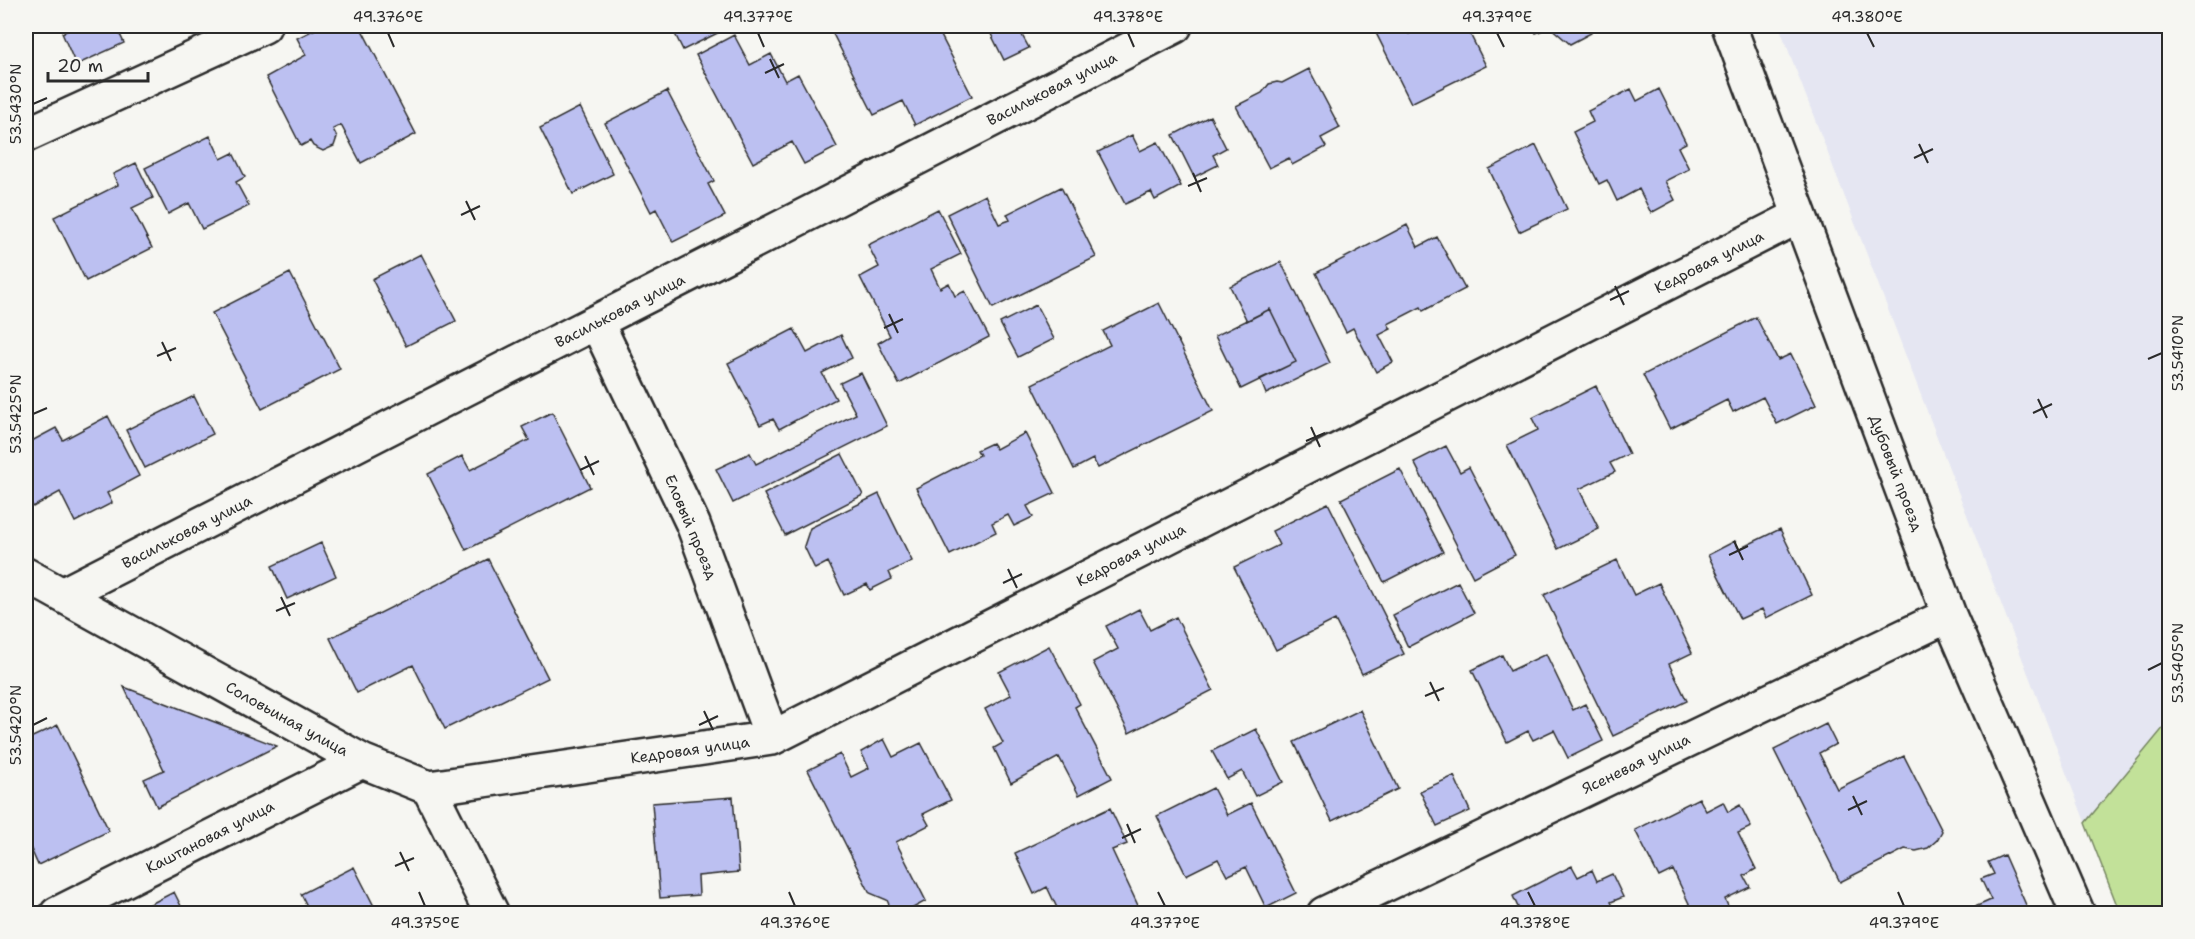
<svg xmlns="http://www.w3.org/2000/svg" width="2195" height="939" viewBox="0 0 2195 939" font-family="'Shantell Sans',sans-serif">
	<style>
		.built { fill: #e5e6f2 }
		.green { fill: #c2e199; stroke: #768662; stroke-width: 1.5 }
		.building { fill: #bcc0f1; stroke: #2b2b2b; stroke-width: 1.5 }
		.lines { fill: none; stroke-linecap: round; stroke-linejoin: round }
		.minor-casing { stroke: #2b2b2b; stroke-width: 38 }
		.minor { stroke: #f6f6f2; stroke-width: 33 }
		.ticks { fill: none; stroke: #2b2b2b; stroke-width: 2 }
		.labels { text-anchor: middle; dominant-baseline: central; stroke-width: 5; stroke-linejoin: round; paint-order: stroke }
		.street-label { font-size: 15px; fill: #2b2b2b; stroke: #f6f6f2 }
		.neatline { fill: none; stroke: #2b2b2b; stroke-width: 2 }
		.ticks-label { font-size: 15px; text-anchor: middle; fill: #2b2b2b }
	</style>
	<rect width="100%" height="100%" fill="#f6f6f2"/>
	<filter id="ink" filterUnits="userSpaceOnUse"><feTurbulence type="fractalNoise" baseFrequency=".0167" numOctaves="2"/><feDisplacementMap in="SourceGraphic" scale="12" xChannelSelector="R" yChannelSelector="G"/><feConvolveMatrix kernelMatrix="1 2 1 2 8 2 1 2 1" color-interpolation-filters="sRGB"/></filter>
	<g filter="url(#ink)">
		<path class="built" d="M 1779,26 L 2169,26 L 2169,913 L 2120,913 Z"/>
		<path class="green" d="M 2169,721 L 2169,913 L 2120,913 L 2085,823 Z"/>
		<path class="building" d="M 78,26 L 116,26 L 124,43 L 76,65 L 62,33 Z
			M 322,26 L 360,26 L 416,134 L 361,163 L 341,125 L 333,129 L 337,137 L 334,146 L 323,151 L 313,146 L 310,141 L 301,146 L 266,77 L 306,55 L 297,38 Z
			M 671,26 L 732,26 L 683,50 Z
			M 829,26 L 936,26 L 972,96 L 915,125 L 903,101 L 874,115 Z
			M 987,26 L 1017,26 L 1029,48 L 1004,60 Z
			M 1390,26 L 1405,26 L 1409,34 L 1416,30 L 1414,26 L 1466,26 L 1486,66 L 1411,103 L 1376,33 Z
			M 1532,26 L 1593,26 L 1591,33 L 1570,44 L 1550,27 L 1536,33 Z
			M 734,35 L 750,65 L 771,54 L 785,81 L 798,74 L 837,147 L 804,164 L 792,142 L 753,163 L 696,55 Z
			M 1309,69 L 1340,128 L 1321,138 L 1326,147 L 1292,165 L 1289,158 L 1269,168 L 1236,106 L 1262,93 L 1269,84 L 1277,82 L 1282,83 Z
			M 1631,89 L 1637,101 L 1659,89 L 1686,143 L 1678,147 L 1689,169 L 1665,181 L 1675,200 L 1651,213 L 1639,189 L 1617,201 L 1607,180 L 1599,184 L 1573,132 L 1593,122 L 1588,111 Z
			M 667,91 L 714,181 L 708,184 L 725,216 L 673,242 L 656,209 L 651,212 L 605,123 Z
			M 580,107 L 613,174 L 573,194 L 540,128 Z
			M 1210,116 L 1226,148 L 1213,155 L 1218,165 L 1194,177 L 1173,135 Z
			M 1132,135 L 1140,151 L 1158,142 L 1181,186 L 1155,200 L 1151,192 L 1125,204 L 1098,152 Z
			M 210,136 L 221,159 L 233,153 L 245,177 L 236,182 L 249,206 L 202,229 L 189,203 L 168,214 L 145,168 Z
			M 1536,145 L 1567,209 L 1519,232 L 1489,169 Z
			M 136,163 L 153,198 L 132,208 L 152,248 L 86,281 L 54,217 L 118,185 L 113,174 Z
			M 1061,187 L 1096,257 L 993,308 L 947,214 L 985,195 L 999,224 L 1010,220 L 1007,214 Z
			M 938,209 L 961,254 L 931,269 L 940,288 L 949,283 L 955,296 L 965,291 L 989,337 L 899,384 L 878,343 L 890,336 L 860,277 L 879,267 L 868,245 Z
			M 1407,225 L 1418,247 L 1437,237 L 1465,289 L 1423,311 L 1421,307 L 1388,324 L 1391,329 L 1379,335 L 1393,362 L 1376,372 L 1353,328 L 1346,332 L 1316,273 Z
			M 421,254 L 456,321 L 406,346 L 372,279 Z
			M 1281,262 L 1330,363 L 1266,394 L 1260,379 L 1296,362 L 1270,309 L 1247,321 L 1230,286 Z
			M 290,273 L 340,369 L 262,409 L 212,313 Z
			M 1159,303 L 1213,411 L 1098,468 L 1093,459 L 1074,469 L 1032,384 L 1110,345 L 1103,331 Z
			M 1036,305 L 1054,339 L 1018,357 L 1000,323 Z
			M 1270,309 L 1296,362 L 1241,389 L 1215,336 Z
			M 1756,317 L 1778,360 L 1791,354 L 1816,405 L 1777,424 L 1763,397 L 1733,412 L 1727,400 L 1670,429 L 1643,375 Z
			M 794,329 L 807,353 L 841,335 L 852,358 L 822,373 L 836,399 L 779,429 L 773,419 L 760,425 L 728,363 Z
			M 861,373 L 887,426 L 733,503 L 716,469 L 750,453 L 756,464 L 856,414 L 840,383 Z
			M 1596,386 L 1629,454 L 1610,463 L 1615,472 L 1579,489 L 1599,529 L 1558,549 L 1507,445 L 1538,430 L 1532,418 Z
			M 194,396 L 213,434 L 145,468 L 126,430 Z
			M 552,412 L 590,487 L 466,550 L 428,474 L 462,456 L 470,470 L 529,440 L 522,427 Z
			M 108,416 L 139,476 L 107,493 L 112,503 L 75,522 L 60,492 L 33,507 L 26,492 L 26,444 L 56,428 L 63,440 Z
			M 1025,433 L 1055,493 L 1027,506 L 1033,517 L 1014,526 L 1008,515 L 992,523 L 996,532 L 950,555 L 916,488 L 980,455 L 977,450 L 992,443 L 996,449 Z
			M 1446,446 L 1460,472 L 1469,467 L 1515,555 L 1473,577 L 1414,462 Z
			M 842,454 L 863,495 L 785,535 L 764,494 Z
			M 1400,469 L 1443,552 L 1384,582 L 1341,499 Z
			M 879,494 L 912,561 L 889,572 L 892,579 L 870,590 L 867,584 L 844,595 L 828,562 L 815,569 L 804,546 L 810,528 Z
			M 1328,503 L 1404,654 L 1362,674 L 1335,620 L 1276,650 L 1234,567 L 1279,545 L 1272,531 Z
			M 1780,529 L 1812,595 L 1766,618 L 1762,609 L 1740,619 L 1708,555 L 1735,541 L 1739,549 Z
			M 321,543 L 336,576 L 287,599 L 272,566 Z
			M 488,559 L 548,678 L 445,729 L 413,665 L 357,693 L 330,638 Z
			M 1617,560 L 1634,595 L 1659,583 L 1692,653 L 1669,664 L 1687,701 L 1613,736 L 1544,595 Z
			M 1458,582 L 1474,613 L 1408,647 L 1393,615 Z
			M 1139,609 L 1150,630 L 1176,617 L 1213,690 L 1129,733 L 1093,662 L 1118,649 L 1106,626 Z
			M 1049,646 L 1080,704 L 1075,707 L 1112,778 L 1079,795 L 1059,757 L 1011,783 L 994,748 L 1003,743 L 985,709 L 1011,695 L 999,672 Z
			M 1546,654 L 1573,710 L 1585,704 L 1603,741 L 1568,758 L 1554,730 L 1533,740 L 1528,731 L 1507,742 L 1472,670 L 1502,655 L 1510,671 Z
			M 124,687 L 277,746 L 157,807 L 144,779 L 164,770 Z
			M 1360,710 L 1398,789 L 1332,821 L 1294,742 Z
			M 1826,724 L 1836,744 L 1819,753 L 1837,789 L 1904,756 L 1942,831 L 1937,840 L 1928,848 L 1916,851 L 1905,849 L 1840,882 L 1774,750 Z
			M 58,725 L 109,831 L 38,865 L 26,838 L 26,740 Z
			M 1256,729 L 1283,782 L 1255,796 L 1242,771 L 1227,779 L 1212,751 Z
			M 884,739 L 893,757 L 921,743 L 951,800 L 923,814 L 929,825 L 896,842 L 926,901 L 902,914 L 893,914 L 887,900 L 870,893 L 808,770 L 840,754 L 851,777 L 869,768 L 861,752 Z
			M 1454,776 L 1470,811 L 1437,826 L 1420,791 Z
			M 1213,788 L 1227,815 L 1251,803 L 1296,893 L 1266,908 L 1246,867 L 1227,876 L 1218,859 L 1186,875 L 1157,816 Z
			M 733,797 L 739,872 L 698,876 L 699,895 L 660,898 L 652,803 Z
			M 1699,798 L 1706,811 L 1723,802 L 1728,812 L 1740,805 L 1751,827 L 1738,833 L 1756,869 L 1744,876 L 1750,887 L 1725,899 L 1731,913 L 1730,914 L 1694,914 L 1673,870 L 1659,877 L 1635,830 Z
			M 1110,808 L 1127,844 L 1112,850 L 1142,914 L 1060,914 L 1047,887 L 1034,894 L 1015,853 Z
			M 2004,855 L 2030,914 L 1959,914 L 1991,900 L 1981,879 L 1994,874 L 1988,862 Z
			M 1572,866 L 1578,877 L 1592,870 L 1597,881 L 1612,874 L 1623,897 L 1611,902 L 1617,914 L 1521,914 L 1513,896 Z
			M 354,867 L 378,914 L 311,914 L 301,894 Z
			M 174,892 L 185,914 L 131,914 Z"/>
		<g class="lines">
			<g class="minor-casing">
				<path id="minor" d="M 1729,26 L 1949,615 L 2078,914
					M 26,135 L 264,26
					M 597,323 L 693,524 L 772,738
					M 26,575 L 362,761 L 429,788 L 492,914
					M 64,594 L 1175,26
					M 429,788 L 772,738 L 1799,216
					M 57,914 L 362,761
					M 1324,914 L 1949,615"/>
			</g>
			<use href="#minor" class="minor"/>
		</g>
	</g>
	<path class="ticks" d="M 388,33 L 394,47M 758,33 L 764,47M 1128,33 L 1134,47M 1497,33 L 1504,47M 1867,33 L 1874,47M 770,59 L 779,78M 765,73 L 784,64M 33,104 L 47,98M 1919,144 L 1928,163M 1914,158 L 1933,149M 1193,173 L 1201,192M 1188,186 L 1207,178M 466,201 L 475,220M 461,215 L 480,206M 1615,286 L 1624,305M 1610,300 L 1629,291M 889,314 L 898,333M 884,328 L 903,319M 162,342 L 171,361M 157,356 L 176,348M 2148,359 L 2162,353M 2038,399 L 2047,418M 2033,413 L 2052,404M 33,414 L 47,408M 1311,427 L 1320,447M 1306,441 L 1325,433M 585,456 L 594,475M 580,470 L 599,461M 1734,541 L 1743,560M 1729,555 L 1748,546M 1008,569 L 1017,588M 1003,583 L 1022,574M 281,597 L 290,616M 276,611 L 295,603M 2148,670 L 2162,663M 1430,682 L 1439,701M 1425,696 L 1444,688M 704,711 L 713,730M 33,725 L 47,718M 699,725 L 718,716M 1853,796 L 1862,815M 1848,810 L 1867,801M 1127,824 L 1135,843M 1122,838 L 1141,829M 400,852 L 409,871M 395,866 L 414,858M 419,892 L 425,906M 789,892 L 795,906M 1158,892 L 1165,906M 1528,892 L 1535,906M 1898,892 L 1904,906"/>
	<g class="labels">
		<g class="street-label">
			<text transform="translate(1052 89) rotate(-27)">Васильковая улица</text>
			<text transform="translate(1709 262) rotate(-27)">Кедровая улица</text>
			<text transform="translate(620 311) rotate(-27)">Васильковая улица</text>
			<text transform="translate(1896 473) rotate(69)">Дубовый проезд</text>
			<text transform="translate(691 527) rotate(67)">Еловый проезд</text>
			<text transform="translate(187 532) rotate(-27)">Васильковая улица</text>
			<text transform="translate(1131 555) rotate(-27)">Кедровая улица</text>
			<text transform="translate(287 719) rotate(29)">Соловьиная улица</text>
			<text transform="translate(690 750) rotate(-8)">Кедровая улица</text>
			<text transform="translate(1636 764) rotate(-26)">Ясеневая улица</text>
			<text transform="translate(210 837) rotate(-27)">Каштановая улица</text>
		</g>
	</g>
	<rect width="2195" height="939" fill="none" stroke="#f6f6f2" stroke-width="66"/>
	<path d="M48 72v9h100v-9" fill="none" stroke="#2b2b2b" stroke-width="3"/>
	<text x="57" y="72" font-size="18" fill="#2b2b2b" stroke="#f6f6f2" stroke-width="4.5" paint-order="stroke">20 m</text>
	<rect x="33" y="33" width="2129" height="873" class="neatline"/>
	<g class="ticks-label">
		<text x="388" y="22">49.376°E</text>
		<text x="758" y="22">49.377°E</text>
		<text x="1128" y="22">49.378°E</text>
		<text x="1497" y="22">49.379°E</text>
		<text x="1867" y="22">49.380°E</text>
		<text transform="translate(16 104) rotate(-90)" y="5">53.5430°N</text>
		<text transform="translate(2178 353) rotate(-90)" y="5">53.5410°N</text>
		<text transform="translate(16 414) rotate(-90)" y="5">53.5425°N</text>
		<text transform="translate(2178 663) rotate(-90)" y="5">53.5405°N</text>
		<text transform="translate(16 725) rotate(-90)" y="5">53.5420°N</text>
		<text x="425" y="928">49.375°E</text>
		<text x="795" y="928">49.376°E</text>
		<text x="1165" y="928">49.377°E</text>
		<text x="1535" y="928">49.378°E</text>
		<text x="1904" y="928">49.379°E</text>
	</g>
</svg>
